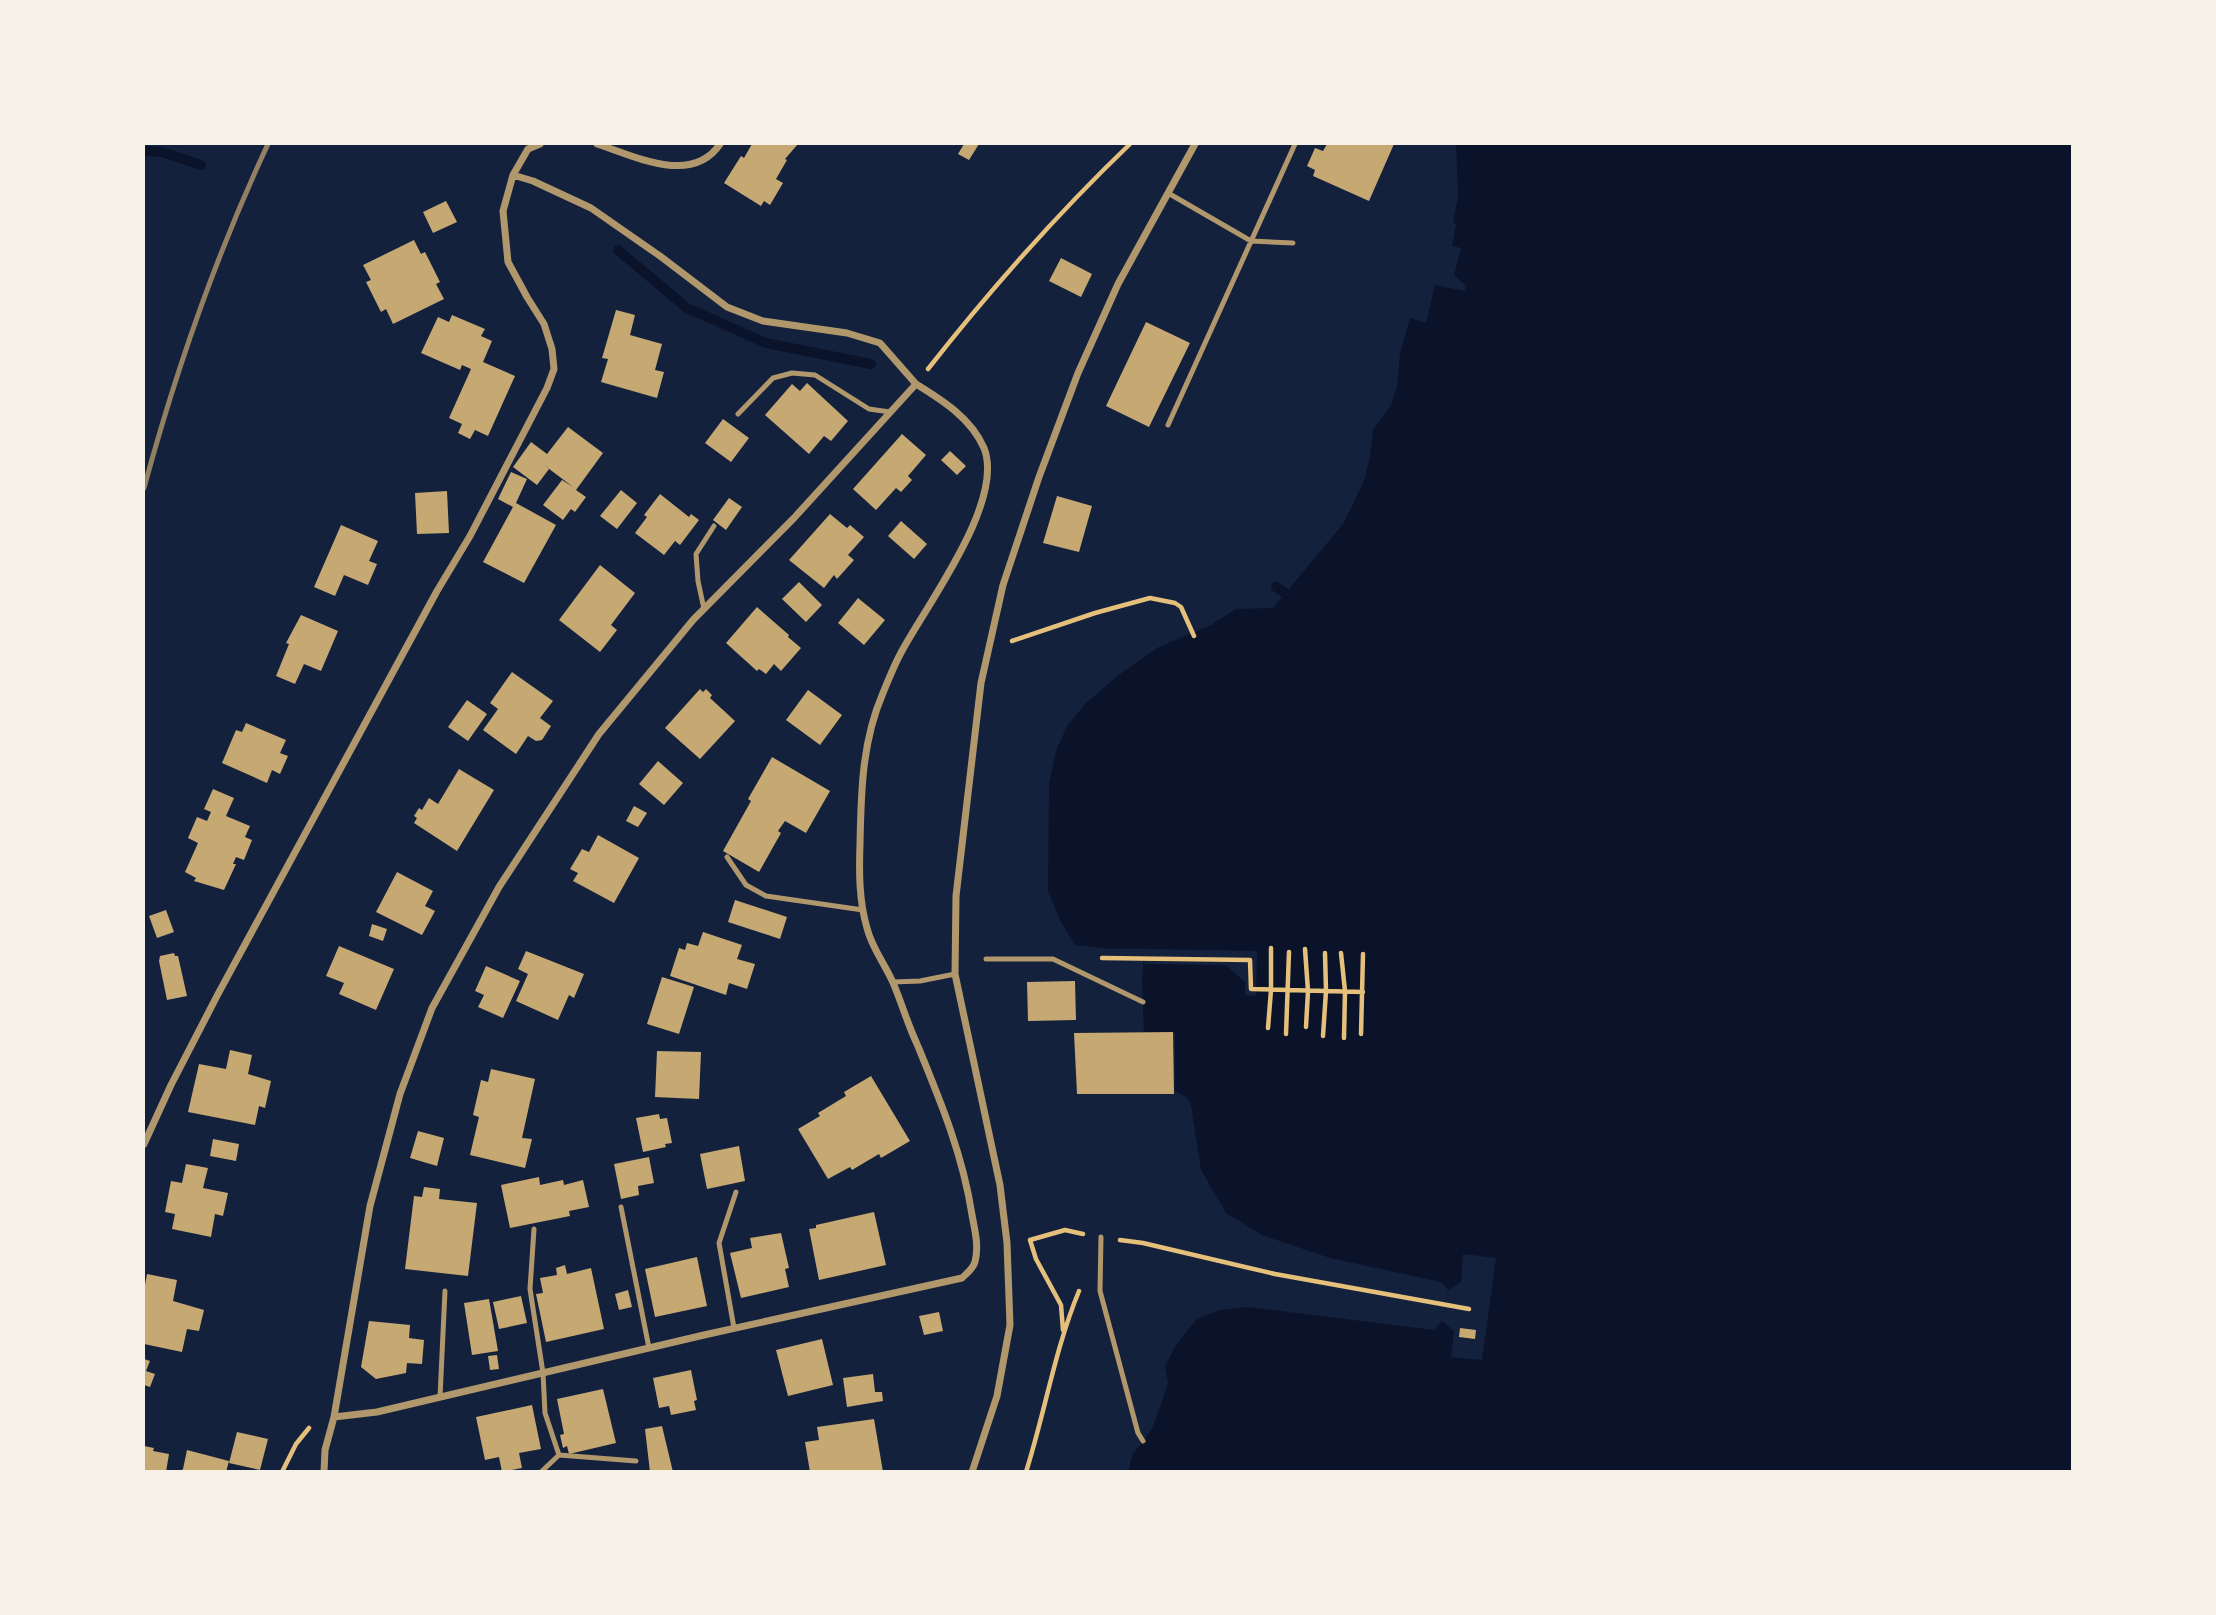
<svg xmlns="http://www.w3.org/2000/svg" width="2216" height="1615" viewBox="0 0 2216 1615" font-family="'Noto Sans',sans-serif">
	<style>
		.water { fill: #0b132b }
		.pier { fill: #14213d }
		.lines { fill: none; stroke-linecap: round; stroke-linejoin: round }
		.stream { stroke: #0b132b; stroke-width: 10 }
		.building { fill: #c6a872 }
		.path { stroke: #e5c07b; stroke-width: 4.5 }
		.service { stroke: #b1986c; stroke-width: 5 }
		.minor { stroke: #b1986c; stroke-width: 7 }
		.rail { stroke: #918062; stroke-width: 5 }
	</style>
	<rect width="100%" height="100%" fill="#14213d"/>
	<path class="water" d="M 1456,144 L 2072,144 L 2072,1471 L 1128,1471 L 1133,1454 L 1152,1429 L 1168,1384 L 1165,1366 L 1176,1345 L 1196,1320 L 1219,1310 L 1248,1307 L 1434,1330 L 1442,1321 L 1448,1290 L 1441,1282 L 1330,1258 L 1262,1235 L 1226,1213 L 1201,1170 L 1191,1105 L 1186,1097 L 1175,1091 L 1175,1033 L 1144,1034 L 1142,983 L 1144,949 L 1110,949 L 1075,945 L 1059,918 L 1048,891 L 1049,784 L 1056,751 L 1067,726 L 1085,704 L 1120,674 L 1157,648 L 1211,625 L 1236,609 L 1273,608 L 1343,524 L 1364,481 L 1370,457 L 1373,430 L 1391,405 L 1397,386 L 1400,353 L 1412,311 L 1452,228 L 1458,196 Z"/>
	<path class="pier" d="M 1450,222 L 1456,224 L 1452,246 L 1461,248 L 1454,275 L 1466,286 L 1465,291 L 1435,285 L 1426,323 L 1407,317 L 1426,246 L 1449,226 Z
		M 1144,949 L 1257,951 L 1256,996 L 1245,995 L 1245,982 L 1226,965 L 1144,964 Z
		M 1463,1254 L 1496,1258 L 1482,1360 L 1451,1357 L 1454,1331 L 1442,1321 L 1448,1290 L 1461,1282 Z"/>
	<g class="lines">
		<path class="stream" d="M 144,151 L 162,152 L 201,165
			M 618,250 L 687,308 L 766,343 L 871,364
			M 1276,587 L 1285,593"/>
	</g>
	<path class="building" d="M 752,144 L 798,144 L 785,159 L 787,160 L 776,179 L 783,183 L 770,205 L 764,201 L 761,206 L 724,183 L 741,156 L 744,158 Z
		M 964,144 L 979,144 L 969,160 L 958,154 Z
		M 1327,144 L 1394,144 L 1369,201 L 1313,176 L 1315,170 L 1307,166 L 1315,148 L 1323,151 Z
		M 446,201 L 457,222 L 433,233 L 423,212 Z
		M 414,240 L 421,254 L 425,252 L 440,282 L 436,284 L 444,299 L 393,324 L 386,309 L 381,312 L 366,282 L 371,280 L 363,265 Z
		M 1061,258 L 1092,274 L 1081,297 L 1049,281 Z
		M 616,310 L 635,315 L 630,335 L 662,344 L 655,370 L 664,372 L 657,398 L 601,382 L 608,359 L 602,358 Z
		M 452,315 L 485,329 L 481,336 L 492,341 L 483,362 L 515,376 L 488,436 L 475,430 L 470,439 L 458,433 L 462,424 L 449,418 L 471,369 L 462,365 L 460,370 L 421,353 L 438,317 L 449,322 Z
		M 1146,322 L 1190,343 L 1149,427 L 1106,406 Z
		M 807,383 L 848,421 L 831,441 L 824,436 L 809,454 L 765,415 L 792,384 L 800,391 Z
		M 723,419 L 749,438 L 731,462 L 705,443 Z
		M 568,427 L 603,453 L 576,490 L 586,497 L 575,512 L 571,509 L 563,520 L 543,505 L 562,480 L 573,487 L 540,462 L 549,469 L 537,485 L 513,467 L 531,442 L 547,454 Z
		M 902,434 L 926,455 L 908,476 L 912,480 L 901,492 L 896,488 L 876,510 L 853,489 Z
		M 950,451 L 966,466 L 957,475 L 941,460 Z
		M 511,472 L 527,479 L 516,503 L 556,525 L 524,583 L 483,562 L 513,507 L 498,499 Z
		M 621,490 L 637,503 L 617,529 L 600,516 Z
		M 447,491 L 449,533 L 417,534 L 415,493 Z
		M 660,494 L 689,517 L 691,514 L 699,520 L 680,545 L 675,541 L 664,555 L 635,533 L 647,517 L 644,515 Z
		M 1057,496 L 1092,506 L 1079,552 L 1043,543 Z
		M 729,498 L 742,507 L 726,530 L 713,520 Z
		M 830,514 L 847,528 L 850,525 L 864,537 L 848,555 L 854,560 L 837,579 L 834,575 L 824,588 L 789,560 Z
		M 901,521 L 927,544 L 914,559 L 888,536 Z
		M 341,525 L 378,541 L 369,561 L 377,564 L 368,585 L 344,575 L 335,596 L 314,587 Z
		M 600,565 L 635,593 L 611,625 L 617,630 L 600,652 L 559,620 Z
		M 799,582 L 822,605 L 806,622 L 782,599 Z
		M 858,598 L 885,620 L 864,645 L 838,623 Z
		M 757,607 L 789,635 L 788,637 L 801,648 L 781,671 L 774,664 L 766,674 L 759,669 L 757,671 L 726,643 Z
		M 301,615 L 338,631 L 321,671 L 304,664 L 295,684 L 276,676 L 289,644 L 286,643 Z
		M 512,672 L 553,701 L 540,718 L 551,726 L 542,740 L 536,741 L 528,736 L 516,754 L 483,730 L 498,709 L 490,703 Z
		M 700,689 L 703,692 L 706,689 L 712,695 L 710,698 L 735,721 L 700,759 L 665,728 Z
		M 808,690 L 842,715 L 820,745 L 786,720 Z
		M 467,700 L 487,714 L 468,741 L 448,727 Z
		M 246,723 L 286,740 L 280,753 L 288,756 L 280,774 L 272,770 L 267,783 L 222,763 L 236,730 L 242,732 Z
		M 772,757 L 830,791 L 806,833 L 785,821 L 778,831 L 781,833 L 759,872 L 723,851 L 751,801 L 748,799 Z
		M 658,761 L 683,783 L 664,805 L 639,784 Z
		M 459,769 L 494,790 L 457,851 L 414,823 L 417,818 L 414,816 L 419,808 L 422,810 L 429,798 L 438,804 Z
		M 213,789 L 234,798 L 226,816 L 250,826 L 245,837 L 252,840 L 244,860 L 236,857 L 233,864 L 236,864 L 224,890 L 194,881 L 196,878 L 185,872 L 198,843 L 188,838 L 197,817 L 207,821 L 211,812 L 204,809 Z
		M 634,806 L 647,813 L 638,827 L 626,821 Z
		M 598,835 L 639,858 L 614,903 L 573,881 L 578,873 L 570,869 L 582,849 L 589,852 Z
		M 397,872 L 433,891 L 425,906 L 435,911 L 422,935 L 376,912 Z
		M 735,900 L 787,917 L 780,939 L 728,922 Z
		M 166,910 L 174,932 L 157,938 L 149,916 Z
		M 372,924 L 387,929 L 383,941 L 369,936 Z
		M 703,932 L 742,945 L 737,959 L 755,964 L 747,989 L 729,983 L 726,995 L 670,976 L 679,948 L 685,950 L 687,943 L 698,946 Z
		M 339,946 L 394,969 L 376,1010 L 339,994 L 344,983 L 326,976 Z
		M 526,951 L 584,974 L 574,998 L 569,995 L 558,1020 L 516,1001 L 528,974 L 518,969 Z
		M 174,953 L 175,956 L 178,956 L 187,996 L 167,1000 L 159,961 L 160,956 Z
		M 486,966 L 520,981 L 503,1018 L 478,1007 L 484,995 L 475,991 Z
		M 662,977 L 694,987 L 679,1034 L 647,1024 Z
		M 1075,981 L 1076,1020 L 1028,1021 L 1027,982 Z
		M 1173,1032 L 1174,1094 L 1077,1094 L 1074,1033 Z
		M 230,1050 L 252,1055 L 248,1074 L 271,1081 L 265,1108 L 259,1106 L 255,1125 L 188,1112 L 199,1064 L 226,1069 Z
		M 657,1051 L 701,1052 L 699,1099 L 655,1097 Z
		M 491,1069 L 535,1079 L 522,1138 L 532,1139 L 525,1168 L 470,1155 L 479,1117 L 473,1115 L 481,1080 L 488,1082 Z
		M 871,1076 L 910,1141 L 881,1158 L 879,1154 L 852,1170 L 850,1167 L 828,1179 L 798,1129 L 820,1116 L 818,1113 L 846,1096 L 844,1092 Z
		M 659,1114 L 660,1119 L 667,1118 L 672,1143 L 665,1144 L 666,1147 L 643,1152 L 636,1118 Z
		M 418,1131 L 444,1138 L 437,1166 L 410,1158 Z
		M 213,1139 L 239,1144 L 236,1161 L 210,1156 Z
		M 739,1146 L 745,1181 L 707,1189 L 700,1154 Z
		M 649,1157 L 654,1183 L 638,1186 L 639,1195 L 621,1199 L 614,1164 Z
		M 186,1164 L 208,1168 L 203,1188 L 228,1193 L 223,1216 L 215,1214 L 211,1237 L 172,1229 L 175,1214 L 165,1212 L 171,1181 L 182,1183 Z
		M 539,1177 L 540,1185 L 563,1180 L 564,1185 L 583,1180 L 589,1207 L 569,1211 L 570,1216 L 510,1228 L 501,1185 Z
		M 424,1187 L 440,1189 L 439,1199 L 477,1203 L 468,1276 L 405,1269 L 414,1196 L 422,1197 Z
		M 874,1212 L 886,1265 L 819,1280 L 809,1229 L 816,1228 L 816,1225 Z
		M 781,1233 L 789,1268 L 785,1269 L 789,1287 L 741,1298 L 730,1253 L 752,1248 L 750,1238 Z
		M 697,1257 L 707,1306 L 655,1317 L 645,1269 Z
		M 565,1265 L 567,1274 L 591,1268 L 604,1329 L 546,1342 L 536,1294 L 543,1293 L 540,1278 L 557,1275 L 556,1268 Z
		M 147,1274 L 177,1280 L 173,1301 L 204,1310 L 199,1331 L 187,1329 L 182,1352 L 144,1344 L 145,1325 L 144,1324 L 144,1290 Z
		M 628,1290 L 632,1307 L 619,1310 L 615,1294 Z
		M 521,1296 L 527,1323 L 499,1329 L 493,1302 Z
		M 489,1299 L 498,1351 L 472,1355 L 464,1303 Z
		M 939,1312 L 943,1331 L 924,1335 L 919,1316 Z
		M 369,1321 L 410,1325 L 409,1338 L 424,1340 L 422,1364 L 407,1363 L 406,1373 L 376,1379 L 361,1367 Z
		M 1460,1328 L 1476,1330 L 1475,1339 L 1459,1337 Z
		M 822,1339 L 833,1385 L 788,1396 L 776,1350 Z
		M 497,1355 L 499,1369 L 490,1370 L 488,1356 Z
		M 144,1359 L 150,1361 L 146,1371 L 155,1374 L 150,1387 L 144,1385 Z
		M 691,1370 L 697,1400 L 694,1401 L 696,1410 L 671,1415 L 669,1406 L 659,1408 L 653,1378 Z
		M 873,1374 L 875,1392 L 882,1392 L 883,1401 L 847,1407 L 843,1378 Z
		M 603,1389 L 616,1443 L 569,1454 L 567,1446 L 563,1448 L 560,1435 L 564,1434 L 557,1399 Z
		M 532,1405 L 541,1449 L 519,1453 L 522,1468 L 502,1472 L 499,1457 L 485,1460 L 476,1417 Z
		M 874,1419 L 883,1472 L 810,1472 L 805,1442 L 819,1440 L 817,1427 Z
		M 662,1426 L 673,1472 L 650,1472 L 645,1429 Z
		M 237,1432 L 268,1439 L 260,1470 L 229,1463 Z
		M 144,1446 L 154,1448 L 153,1451 L 169,1454 L 166,1472 L 144,1472 Z
		M 187,1450 L 229,1461 L 226,1472 L 180,1472 L 183,1469 Z"/>
	<g class="lines">
		<path class="path" d="M 928,369 C 990,290 1058,213 1130,144
			M 1012,641 L 1095,613 L 1150,598 L 1175,603 L 1181,607 L 1194,636
			M 1305,949 L 1308,991 L 1306,1027
			M 1341,953 L 1345,991 L 1344,1038
			M 1102,958 L 1250,960 L 1251,989 L 1363,992
			M 1268,1028 L 1271,990 L 1271,948
			M 1286,1034 L 1289,952
			M 1361,1034 L 1363,954
			M 1323,1036 L 1326,991 L 1325,953
			M 1120,1240 L 1143,1243 L 1275,1274 L 1469,1309
			M 1063,1330 L 1061,1305 L 1036,1259 L 1030,1240 L 1065,1230 L 1083,1234
			M 282,1472 L 296,1444 L 309,1428
			M 1026,1472 C 1045,1412 1055,1349 1079,1291"/>
		<path class="service" d="M 1168,193 L 1251,241 L 1293,243
			M 738,414 L 773,378 L 792,373 L 815,375 L 869,409 L 890,412
			M 1168,425 L 1295,144
			M 704,609 L 698,581 L 696,554 L 714,526
			M 727,857 L 746,885 L 766,896 L 863,910
			M 986,959 L 1053,959 L 1143,1002
			M 893,982 L 920,981 L 955,974
			M 621,1207 L 649,1348
			M 534,1229 L 530,1289 L 543,1373 L 545,1413 L 559,1455
			M 1101,1237 L 1100,1291 L 1138,1433 L 1143,1441
			M 734,1328 L 719,1243 L 736,1192
			M 440,1397 L 445,1291
			M 541,1472 L 559,1455 L 636,1461"/>
		<path class="minor" d="M 597,144 C 634,156 692,186 720,144
			M 513,175 L 533,181 L 591,208 L 660,256 L 727,307 L 763,321 L 847,333 L 880,343 L 916,384
			M 144,1144 L 171,1085 L 218,994 L 437,591 L 470,536 L 547,388 L 554,369 L 552,349 L 544,324 L 527,297 L 508,262 L 503,211 L 513,175 L 528,149 L 540,144
			M 324,1472 L 325,1450 L 334,1417 L 370,1206 L 400,1094 L 432,1008 L 499,887 L 599,734 L 693,620 L 794,518 L 916,384 C 942,400 971,418 984,448 C 1005,501 928,603 903,649 C 895,663 889,678 883,693 C 862,741 861,792 860,844 C 859,872 859,901 867,928 C 872,949 886,965 894,985 C 902,1004 908,1025 917,1044 C 940,1100 963,1155 972,1215 C 975,1231 979,1246 975,1262 C 973,1269 967,1273 962,1278 L 704,1335 L 377,1412 L 334,1417
			M 972,1472 L 997,1396 L 1010,1325 L 1007,1243 L 1000,1185 L 955,974 L 956,896 L 981,683 L 1003,585 L 1039,477 L 1078,373 L 1118,284 L 1195,144"/>
		<path class="rail" d="M 144,488 C 176,370 216,255 268,144"/>
	</g>
	<rect width="2216" height="1615" fill="none" stroke="#f6f1e7" stroke-width="290"/>
</svg>
